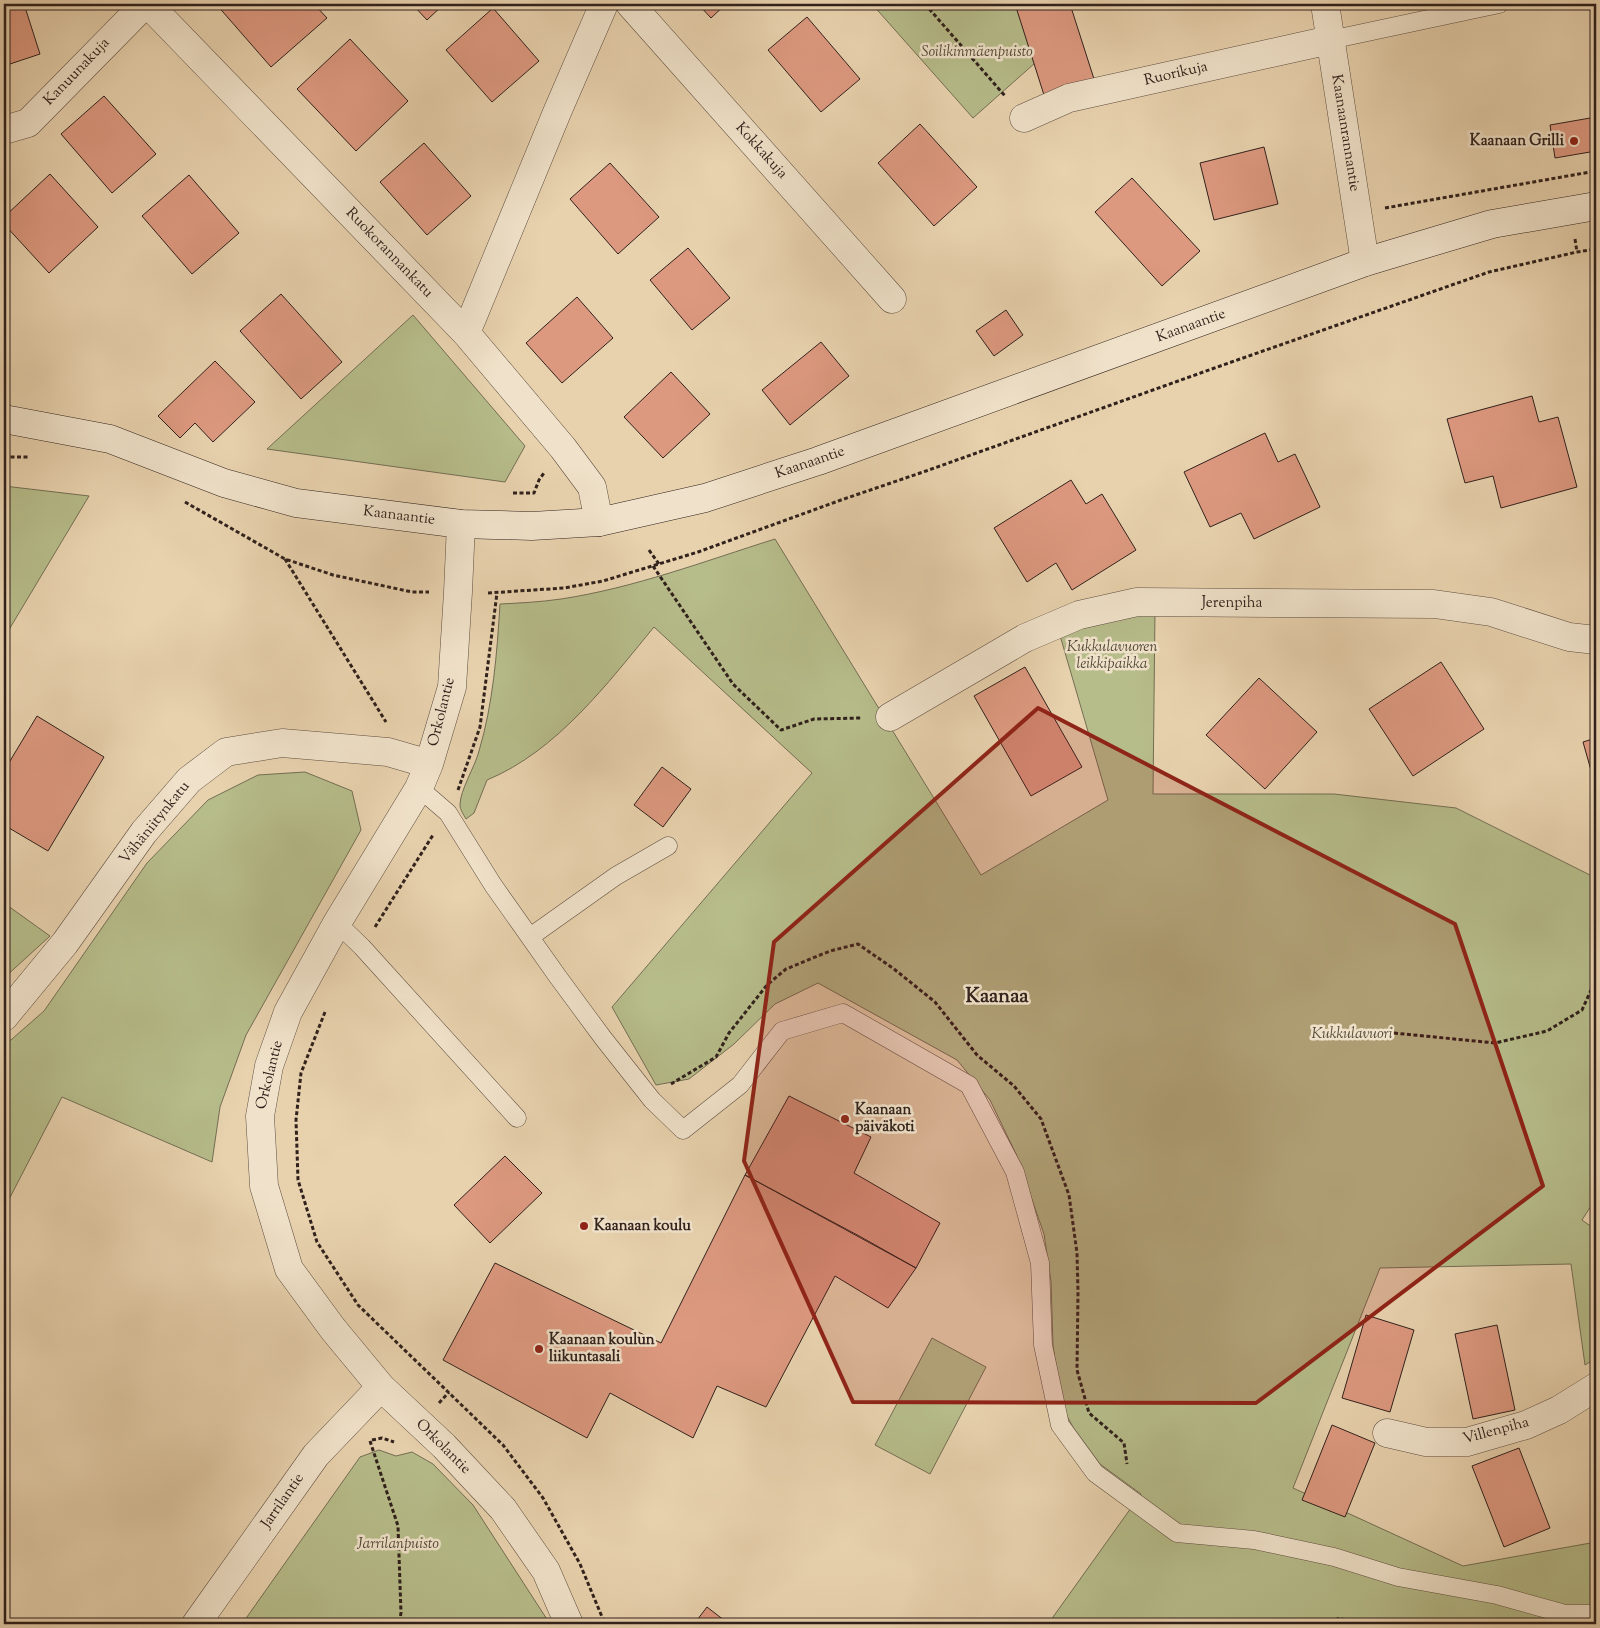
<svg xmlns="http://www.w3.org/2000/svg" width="1600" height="1628" viewBox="0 0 1600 1628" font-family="'Sorts Mill Goudy',serif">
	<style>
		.green { fill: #b6bc8a; stroke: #736e53 }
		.building { fill: #dd9980; stroke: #30211c }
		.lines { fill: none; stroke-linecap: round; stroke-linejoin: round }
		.lane-casing { stroke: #5e4d40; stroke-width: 19 }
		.street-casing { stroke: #5e4d40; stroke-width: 29 }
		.secondary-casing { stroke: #30211c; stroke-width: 29 }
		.path { stroke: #30211c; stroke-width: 3; stroke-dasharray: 4 2.5; stroke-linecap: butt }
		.lane { stroke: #f0e2ca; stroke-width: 18 }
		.street { stroke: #f0e2ca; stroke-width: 28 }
		.secondary { stroke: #f0e2ca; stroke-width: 28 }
		.marked { fill: #8f2418; fill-opacity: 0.2; stroke: #8f2418; stroke-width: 4; stroke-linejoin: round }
		.poi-dot { fill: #8f2418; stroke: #f0e2ca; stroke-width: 2 }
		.labels { text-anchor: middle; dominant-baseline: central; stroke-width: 5; stroke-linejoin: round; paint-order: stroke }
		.park-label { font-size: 15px; font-style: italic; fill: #524838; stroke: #f0e2ca }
		.street-label { font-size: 15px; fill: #30211c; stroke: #f0e2ca }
		.poi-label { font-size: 15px; font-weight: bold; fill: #30211c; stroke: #f0e2ca; text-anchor: start }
		.district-label { font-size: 20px; font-weight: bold; fill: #30211c; stroke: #f0e2ca }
	</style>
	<rect width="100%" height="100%" fill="#e8d2ae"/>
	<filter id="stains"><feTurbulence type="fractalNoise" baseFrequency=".004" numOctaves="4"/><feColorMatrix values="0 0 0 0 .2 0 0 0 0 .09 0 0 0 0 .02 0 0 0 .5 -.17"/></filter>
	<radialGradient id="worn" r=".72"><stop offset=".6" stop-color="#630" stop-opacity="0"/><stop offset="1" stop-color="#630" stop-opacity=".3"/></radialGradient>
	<path class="green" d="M 872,4 L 1019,4 L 1035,63 L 973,118 Z
		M 413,315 L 525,446 L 505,482 L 267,449 Z
		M 4,486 L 89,496 L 4,638 Z
		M 775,539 L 981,875 L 1108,800 L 1059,632 L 1155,609 L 1153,794 L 1334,794 L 1456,808 L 1596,878 L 1596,1198 L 1582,1220 L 1596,1230 L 1596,1358 L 1585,1365 L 1571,1264 L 1380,1268 L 1293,1488 L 1463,1566 L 1596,1542 L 1596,1624 L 1048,1624 L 1141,1494 L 1100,1464 L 1073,1427 L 1061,1405 L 1053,1345 L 1051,1281 L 1044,1234 L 1016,1154 L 990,1100 L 957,1060 L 818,983 L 775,1004 L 734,1044 L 689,1079 L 656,1085 L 612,1007 L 812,773 L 654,627 C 607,684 557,751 487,780 L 474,813 L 466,819 C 464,815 460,810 460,805 C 460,790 475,767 479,751 C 493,704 497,654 500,604 C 520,603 541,602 561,599 C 634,588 705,561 775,539 Z
		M 305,772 L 352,791 L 361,830 L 246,1035 L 220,1107 L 212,1162 L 62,1097 L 4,1209 L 4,1046 L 44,1011 L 147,863 L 208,800 L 258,775 Z
		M 4,903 L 50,936 L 4,978 Z
		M 932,1338 L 986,1367 L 930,1474 L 875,1445 Z
		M 379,1450 L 396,1456 L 412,1452 L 433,1464 L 473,1505 L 550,1624 L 242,1624 L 360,1457 Z"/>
	<path class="building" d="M 9,4 L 24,4 L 40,54 L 4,66 L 4,5 Z
		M 216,4 L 314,4 L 327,18 L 271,67 Z
		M 412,4 L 444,4 L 427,20 Z
		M 698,4 L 726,4 L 711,18 Z
		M 1015,4 L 1070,4 L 1094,79 L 1044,95 Z
		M 493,8 L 539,61 L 492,102 L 446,50 Z
		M 807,17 L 860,79 L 821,112 L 768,50 Z
		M 350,39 L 408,101 L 356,151 L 297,89 Z
		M 104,96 L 156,154 L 112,193 L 61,134 Z
		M 1596,117 L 1596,151 L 1555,158 L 1550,125 Z
		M 920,124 L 977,187 L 934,226 L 878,163 Z
		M 424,143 L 471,196 L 427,235 L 380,182 Z
		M 1264,147 L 1278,204 L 1214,220 L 1200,163 Z
		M 610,163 L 659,217 L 618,254 L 570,199 Z
		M 50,174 L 98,227 L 49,273 L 4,224 L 4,217 Z
		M 189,175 L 239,233 L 192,274 L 142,216 Z
		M 1132,178 L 1200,251 L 1162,286 L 1095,212 Z
		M 688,248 L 730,298 L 692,330 L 650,280 Z
		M 281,294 L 342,362 L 301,399 L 240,331 Z
		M 577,297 L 613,338 L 562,383 L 526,343 Z
		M 1006,310 L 1023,335 L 994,356 L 976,331 Z
		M 821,342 L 849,376 L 790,425 L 762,390 Z
		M 215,361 L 255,402 L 213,442 L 195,423 L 180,438 L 158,416 Z
		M 671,372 L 710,414 L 663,458 L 624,417 Z
		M 1532,396 L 1539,422 L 1558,417 L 1577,487 L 1501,508 L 1493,476 L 1465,483 L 1447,419 Z
		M 1265,433 L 1278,462 L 1295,454 L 1320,507 L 1254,539 L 1241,513 L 1210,527 L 1184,472 Z
		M 1071,480 L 1086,504 L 1102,494 L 1136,550 L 1072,590 L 1056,563 L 1027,582 L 994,528 Z
		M 1441,662 L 1484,729 L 1413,776 L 1369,709 Z
		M 1025,667 L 1082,767 L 1031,796 L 974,696 Z
		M 1259,678 L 1317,732 L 1265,789 L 1206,735 Z
		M 37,716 L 104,757 L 48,851 L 4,825 L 4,771 Z
		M 1596,738 L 1596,788 L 1583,742 Z
		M 662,767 L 691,789 L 663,827 L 634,805 Z
		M 789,1096 L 871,1137 L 854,1173 L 940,1223 L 916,1268 L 861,1237 L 745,1175 Z
		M 505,1156 L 542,1193 L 490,1243 L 454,1205 Z
		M 745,1175 L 916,1268 L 888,1308 L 835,1276 L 766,1407 L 717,1386 L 693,1438 L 610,1393 L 587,1438 L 443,1360 L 495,1263 L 661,1343 Z
		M 1366,1315 L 1414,1330 L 1390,1412 L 1342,1398 Z
		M 1497,1325 L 1515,1410 L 1473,1419 L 1455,1334 Z
		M 1332,1425 L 1375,1443 L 1345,1517 L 1302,1500 Z
		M 1519,1448 L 1550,1528 L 1504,1547 L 1472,1466 Z
		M 707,1607 L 729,1624 L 694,1624 Z"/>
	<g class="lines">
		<g class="lane-casing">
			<path id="lane" d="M 1330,40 L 1499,4
				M 419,788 L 448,813 L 493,885 L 558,977 L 603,1038 L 652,1100 L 683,1130 L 740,1085 L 782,1031 L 843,1013 L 969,1085 L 1015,1172 L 1040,1263 L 1043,1345 L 1060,1425 L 1095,1473 L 1177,1533 L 1254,1540 L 1334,1557 L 1398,1577 L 1497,1595 L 1565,1614 L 1596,1614
				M 337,923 L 362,947 L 517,1118
				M 530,937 L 616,876 L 668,846"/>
		</g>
		<g class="street-casing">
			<path id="street" d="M 148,4 L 466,333 L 563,448 L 592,487 L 599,522
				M 630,4 L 892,299
				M 1325,4 L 1365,262
				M 1024,118 L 1069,98 L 1330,40
				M 4,130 L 28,123 L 145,4
				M 466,333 L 558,110 L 604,4
				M 461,524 L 458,592 L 452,687 L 429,764 L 419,788 L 337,923 L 288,1012 L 269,1066 L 260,1116 L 264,1186 L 289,1269 L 333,1329 L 381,1387 L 444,1446 L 503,1509 L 546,1571 L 569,1624
				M 890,717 L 1025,638 L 1079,615 L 1137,602 L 1434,604 L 1491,612 L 1569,637 L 1596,640
				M 4,1017 L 65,943 L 144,832 L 189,780 L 226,752 L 282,743 L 388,752 L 429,764
				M 1387,1433 L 1426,1442 L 1467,1442 L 1526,1425 L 1559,1410 L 1596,1387
				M 196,1624 L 316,1455 L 381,1387"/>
		</g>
		<g class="secondary-casing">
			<path id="secondary" d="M 4,419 L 110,439 L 224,483 L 296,503 L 461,524 L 532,526 L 599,522 L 705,498 L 818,461 L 1365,262 L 1492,224 L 1596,206"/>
		</g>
		<path class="path" d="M 925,4 L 1005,96
			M 1385,208 L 1596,171
			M 1575,239 L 1577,252
			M 4,457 L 30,457
			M 513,493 L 534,493 L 539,480 L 544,473
			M 185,502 L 285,559 L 333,575 L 412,592 L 429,592
			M 649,550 L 659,564
			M 285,559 L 386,722
			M 653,566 L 733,684 L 781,730 L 814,719 L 862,718
			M 488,593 L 564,588 L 603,581 L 698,552 L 841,500 L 926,471 L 1223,365 L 1489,272 L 1577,252 L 1596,249
			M 458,790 L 480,727 L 497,593
			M 375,927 L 433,835
			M 325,1012 L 301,1073 L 296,1120 L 298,1180 L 317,1242 L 358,1305 L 503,1445 L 543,1498 L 580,1564 L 605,1624
			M 1394,1033 L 1495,1043 L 1547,1031 L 1582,1010 L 1596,979
			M 671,1084 L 716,1057 L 729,1033 L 767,985 L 786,969 L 830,951 L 858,944 L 894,969 L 935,1002 L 977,1055 L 1014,1086 L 1041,1119 L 1069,1195 L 1077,1253 L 1078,1292 L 1077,1370 L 1089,1413 L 1124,1443 L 1127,1464
			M 439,1403 L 449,1392
			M 372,1440 L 382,1438 L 394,1442
			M 370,1441 L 398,1526 L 401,1613 L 399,1624
			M 1323,1624 L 1340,1618 L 1352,1624"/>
		<use href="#lane" class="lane"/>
		<use href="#street" class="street"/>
		<use href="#secondary" class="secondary"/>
	</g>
	<path class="marked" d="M 1038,708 L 1455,924 L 1543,1186 L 1256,1403 L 853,1402 L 744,1161 L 774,942 Z"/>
	<g class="poi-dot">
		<circle cx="1574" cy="141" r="5"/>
		<circle cx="845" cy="1119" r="5"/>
		<circle cx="584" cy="1226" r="5"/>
		<circle cx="539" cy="1349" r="5"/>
	</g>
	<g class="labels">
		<g class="park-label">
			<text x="977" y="52">Soilikinmäenpuisto</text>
			<text x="1112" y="647">Kukkulavuoren<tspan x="1112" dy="17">leikkipaikka</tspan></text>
			<text x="1352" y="1034">Kukkulavuori</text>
			<text x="398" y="1544">Jarrilanpuisto</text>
		</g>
		<g class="street-label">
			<text transform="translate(77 72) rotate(-46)">Kanuunakuja</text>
			<text transform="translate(1176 74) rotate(-13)">Ruorikuja</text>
			<text transform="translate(1345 133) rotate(81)">Kaanaanrannantie</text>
			<text transform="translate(761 151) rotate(48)">Kokkakuja</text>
			<text transform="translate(389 253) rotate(46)">Ruokorannankatu</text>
			<text transform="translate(1191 326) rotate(-20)">Kaanaantie</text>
			<text transform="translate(810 463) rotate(-19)">Kaanaantie</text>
			<text transform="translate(399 516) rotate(7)">Kaanaantie</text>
			<text x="1232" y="603">Jerenpiha</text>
			<text transform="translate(442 712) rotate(-76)">Orkolantie</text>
			<text transform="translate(155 823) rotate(-51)">Vähäniitynkatu</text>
			<text transform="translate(270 1075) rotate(-76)">Orkolantie</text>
			<text transform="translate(1496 1431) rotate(-15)">Villenpiha</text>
			<text transform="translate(443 1447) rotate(45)">Orkolantie</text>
			<text transform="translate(283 1501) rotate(-55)">Jarrilantie</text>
		</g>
		<g class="poi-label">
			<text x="1564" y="141" text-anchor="end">Kaanaan Grilli</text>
			<text x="855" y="1110">Kaanaan<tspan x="855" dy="17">päiväkoti</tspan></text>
			<text x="594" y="1226">Kaanaan koulu</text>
			<text x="549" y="1340">Kaanaan koulun<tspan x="549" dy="17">liikuntasali</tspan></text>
		</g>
		<g class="district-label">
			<text x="997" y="997">Kaanaa</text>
		</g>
	</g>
	<rect width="1600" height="1628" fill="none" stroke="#e8d2ae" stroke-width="20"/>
	<rect x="5" y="5" width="1590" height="1618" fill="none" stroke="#30211c" stroke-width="2.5"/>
	<rect x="10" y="10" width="1580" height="1608" fill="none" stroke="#30211c"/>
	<rect width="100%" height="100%" filter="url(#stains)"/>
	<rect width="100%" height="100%" fill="url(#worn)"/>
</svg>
